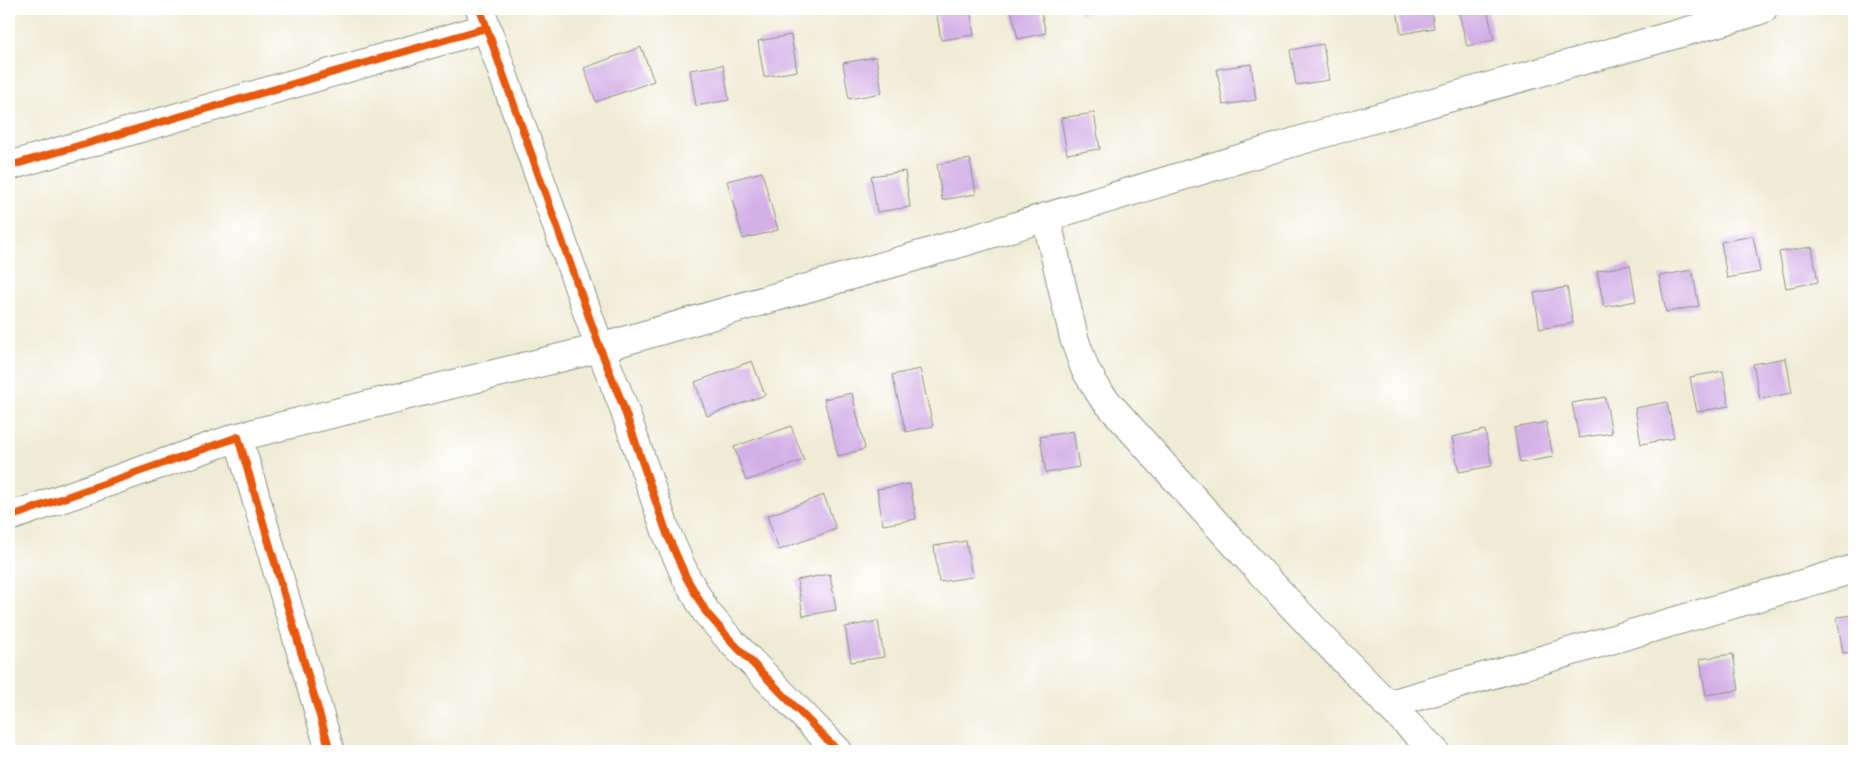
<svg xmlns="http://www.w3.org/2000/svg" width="1863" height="760" viewBox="0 0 1863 760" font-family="Itim,sans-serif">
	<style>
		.building { fill: #d3afe6 }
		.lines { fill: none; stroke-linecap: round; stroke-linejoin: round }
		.minor-casing { stroke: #879484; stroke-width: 30 }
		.minor { stroke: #fff; stroke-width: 28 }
		.cycleway-casing { stroke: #fff; stroke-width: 11 }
		.cycleway { stroke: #e8590c; stroke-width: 8 }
	</style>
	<rect width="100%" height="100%" fill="#fff"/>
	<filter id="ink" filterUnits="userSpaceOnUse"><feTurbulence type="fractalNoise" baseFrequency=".02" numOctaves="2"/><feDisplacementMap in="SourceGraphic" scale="10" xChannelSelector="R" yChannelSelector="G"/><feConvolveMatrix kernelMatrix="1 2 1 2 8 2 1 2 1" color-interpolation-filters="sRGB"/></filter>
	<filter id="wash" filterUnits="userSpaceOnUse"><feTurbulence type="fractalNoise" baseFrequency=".0096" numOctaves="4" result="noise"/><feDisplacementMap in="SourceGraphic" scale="20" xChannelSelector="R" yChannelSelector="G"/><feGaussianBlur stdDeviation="1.12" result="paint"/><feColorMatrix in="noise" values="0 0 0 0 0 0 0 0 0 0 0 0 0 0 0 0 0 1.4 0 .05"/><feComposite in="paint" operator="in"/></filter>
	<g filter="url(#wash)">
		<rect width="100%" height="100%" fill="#efebd4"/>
		<g id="blocks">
			<path class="building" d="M 936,9 L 970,9 L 974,35 L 941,40 Z
				M 1011,9 L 1040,9 L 1046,33 L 1018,39 Z
				M 1079,9 L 1101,9 L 1102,10 L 1080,14 Z
				M 1397,9 L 1431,9 L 1434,28 L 1401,34 Z
				M 1458,9 L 1487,9 L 1494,40 L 1467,46 Z
				M 791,35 L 797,71 L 764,77 L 758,41 Z
				M 1323,44 L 1329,80 L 1296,85 L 1290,50 Z
				M 641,47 L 654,81 L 596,102 L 584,68 Z
				M 876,57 L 882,93 L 849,99 L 843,63 Z
				M 1251,64 L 1256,100 L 1223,105 L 1217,69 Z
				M 723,65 L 729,100 L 696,106 L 690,70 Z
				M 1094,113 L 1100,149 L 1067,154 L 1061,118 Z
				M 970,159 L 976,194 L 942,200 L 937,164 Z
				M 905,171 L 910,207 L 877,212 L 871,176 Z
				M 762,172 L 778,230 L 743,239 L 727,181 Z
				M 1753,236 L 1760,272 L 1727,278 L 1721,242 Z
				M 1812,247 L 1818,282 L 1786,288 L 1779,252 Z
				M 1630,265 L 1636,301 L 1604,307 L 1597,271 Z
				M 1692,270 L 1699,306 L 1666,312 L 1659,276 Z
				M 1567,287 L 1573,323 L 1540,329 L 1534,293 Z
				M 1786,358 L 1792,393 L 1760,399 L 1753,364 Z
				M 752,361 L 765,395 L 707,416 L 695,382 Z
				M 920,369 L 933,426 L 906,432 L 892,375 Z
				M 1723,371 L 1729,406 L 1697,412 L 1690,377 Z
				M 852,393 L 865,449 L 838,456 L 824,399 Z
				M 1605,397 L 1612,433 L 1579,438 L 1572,403 Z
				M 1667,402 L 1674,438 L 1641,444 L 1635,408 Z
				M 1546,422 L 1553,457 L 1520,463 L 1514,428 Z
				M 791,426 L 804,460 L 746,481 L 734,447 Z
				M 1485,430 L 1492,466 L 1459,472 L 1452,437 Z
				M 1073,431 L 1079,467 L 1046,473 L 1040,437 Z
				M 910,484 L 916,519 L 883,525 L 877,489 Z
				M 824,495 L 836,529 L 779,550 L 767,516 Z
				M 966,541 L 972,577 L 939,582 L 934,546 Z
				M 830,574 L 836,610 L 803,616 L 797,580 Z
				M 1854,615 L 1854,652 L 1843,653 L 1837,617 Z
				M 878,621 L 884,657 L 851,662 L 845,627 Z
				M 1733,654 L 1739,690 L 1706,695 L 1700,659 Z"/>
		</g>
	</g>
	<g filter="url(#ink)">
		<use href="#blocks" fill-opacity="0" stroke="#879484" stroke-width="1"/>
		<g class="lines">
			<g class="minor-casing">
				<path id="minor" d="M 480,9 L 600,348 L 622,403 L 667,534 L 686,577 L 706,612 L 732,642 L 838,751
					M 9,166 L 486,28
					M 1046,217 L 1074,338 L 1085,369 L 1101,395 C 1209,517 1318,638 1435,751
					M 238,437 L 600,348 L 914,257 L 1348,126 L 1745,15 L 1763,9
					M 9,517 L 238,437 L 329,747
					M 1387,705 L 1854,569"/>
			</g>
			<use href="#minor" class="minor"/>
			<g class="cycleway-casing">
				<path id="cycleway" d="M 480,9 L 600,348 L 622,403 L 667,534 L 686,577 L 706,612 L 732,642 L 838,751
					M 9,166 L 486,28
					M 9,517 L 238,437 L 329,747"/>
			</g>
			<use href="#cycleway" class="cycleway"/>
		</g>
	</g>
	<rect width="1863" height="760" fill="none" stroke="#fff" stroke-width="30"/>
</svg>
